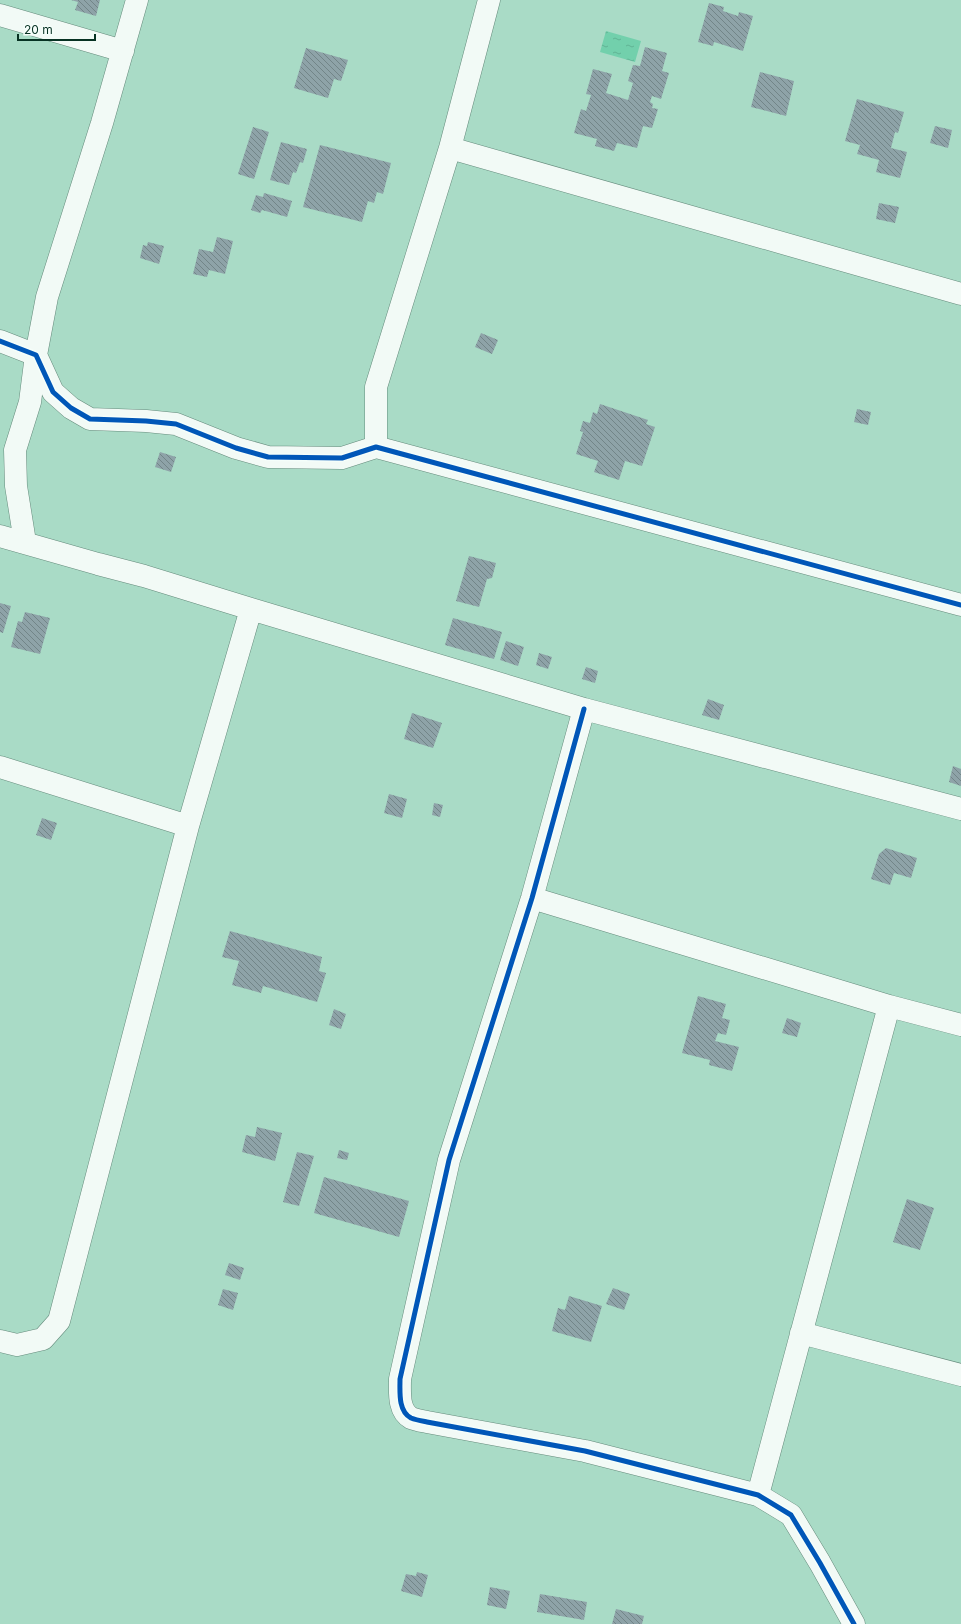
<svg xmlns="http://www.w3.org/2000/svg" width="961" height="1624" viewBox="0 0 961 1624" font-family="Inter,sans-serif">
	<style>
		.water { fill: url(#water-ripples) }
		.building { fill: url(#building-back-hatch) }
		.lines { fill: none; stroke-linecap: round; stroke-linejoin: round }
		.street-casing { stroke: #658b7c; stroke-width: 23 }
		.street { stroke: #f2faf6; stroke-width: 22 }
		.cycleway-casing { stroke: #f5fefa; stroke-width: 8 }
		.cycleway { stroke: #0057b8; stroke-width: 5 }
	</style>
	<defs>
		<pattern id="water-ripples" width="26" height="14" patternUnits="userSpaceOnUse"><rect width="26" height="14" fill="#72d0ac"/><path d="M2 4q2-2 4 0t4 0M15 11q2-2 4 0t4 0" fill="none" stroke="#61b394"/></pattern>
		<pattern id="building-back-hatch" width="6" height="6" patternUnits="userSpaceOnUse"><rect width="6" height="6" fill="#8ea3a8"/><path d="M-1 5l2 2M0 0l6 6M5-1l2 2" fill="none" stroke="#728588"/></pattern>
	</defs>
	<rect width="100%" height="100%" fill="#a9dbc6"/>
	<path class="water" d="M 606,31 L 641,41 L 635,62 L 600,52 Z"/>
	<path class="building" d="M 71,0 L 100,0 L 96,16 L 75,10 L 78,2 Z
		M 709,3 L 724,7 L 723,11 L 738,16 L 739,12 L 753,16 L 743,51 L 714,42 L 713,46 L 698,42 Z
		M 645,47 L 667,53 L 662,71 L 669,73 L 661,99 L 652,96 L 650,102 L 653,104 L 652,108 L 658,109 L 652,128 L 643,126 L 637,148 L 617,143 L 614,151 L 595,146 L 597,139 L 574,133 L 581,109 L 586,111 L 591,95 L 586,94 L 593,69 L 612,74 L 606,93 L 628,100 L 633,83 L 628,81 L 633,65 L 640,66 Z
		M 306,48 L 348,60 L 341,81 L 334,79 L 328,98 L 294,88 Z
		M 760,72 L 794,81 L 786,116 L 751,107 Z
		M 857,99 L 904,112 L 898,133 L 895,132 L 891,148 L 907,152 L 900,178 L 876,172 L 879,160 L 857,154 L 860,145 L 845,141 Z
		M 935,126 L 952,130 L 948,148 L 930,143 Z
		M 253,127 L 269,132 L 254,179 L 238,174 Z
		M 281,142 L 307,149 L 303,163 L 300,162 L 296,173 L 293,172 L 289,185 L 270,180 Z
		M 320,145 L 391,163 L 383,194 L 377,192 L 374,203 L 368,201 L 362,222 L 303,207 Z
		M 264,193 L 292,201 L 287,217 L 262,210 L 260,213 L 251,210 L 256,195 L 263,197 Z
		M 879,203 L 899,207 L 895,223 L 876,219 Z
		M 217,237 L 233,241 L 225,274 L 209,270 L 207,277 L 193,274 L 199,249 L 213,252 Z
		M 148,242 L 164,246 L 159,264 L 140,258 L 143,245 L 147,246 Z
		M 481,333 L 498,340 L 492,354 L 475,347 Z
		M 600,404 L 648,420 L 646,424 L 655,427 L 642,466 L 625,461 L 619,480 L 594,472 L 598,461 L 576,454 L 583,432 L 580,431 L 583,421 L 590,423 L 593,412 L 597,414 Z
		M 857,409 L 871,412 L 868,425 L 854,422 Z
		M 160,452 L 176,457 L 171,472 L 155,467 Z
		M 469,556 L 496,563 L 492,578 L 487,579 L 479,607 L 456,601 Z
		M 0,603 L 11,606 L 3,633 L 0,632 Z
		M 25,612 L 50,618 L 40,654 L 11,647 L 18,621 L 22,622 Z
		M 453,618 L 502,632 L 494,659 L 445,645 Z
		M 506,641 L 524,647 L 518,666 L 500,660 Z
		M 539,653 L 552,657 L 548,669 L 536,665 Z
		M 586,667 L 598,671 L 595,683 L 582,679 Z
		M 708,699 L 724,705 L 719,720 L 702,715 Z
		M 412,713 L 442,723 L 433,748 L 404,739 Z
		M 953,766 L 961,769 L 961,786 L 949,782 Z
		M 389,794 L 407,799 L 402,818 L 384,813 Z
		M 434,803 L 443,805 L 440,817 L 432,815 Z
		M 42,818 L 57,823 L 51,840 L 36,835 Z
		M 886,848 L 917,858 L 911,878 L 894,873 L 890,885 L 871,879 L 879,854 Z
		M 230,931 L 322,957 L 319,971 L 326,973 L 317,1002 L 263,986 L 261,993 L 232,985 L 239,961 L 222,957 Z
		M 698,996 L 726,1004 L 722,1018 L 730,1020 L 726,1035 L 718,1033 L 715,1041 L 739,1047 L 732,1071 L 709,1065 L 710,1060 L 682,1053 Z
		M 334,1009 L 346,1014 L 341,1029 L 329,1025 Z
		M 787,1018 L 801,1023 L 797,1037 L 782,1033 Z
		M 257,1127 L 282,1133 L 275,1161 L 242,1152 L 246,1135 L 255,1137 Z
		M 339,1150 L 349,1153 L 347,1160 L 337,1158 Z
		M 297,1152 L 314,1156 L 299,1206 L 283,1202 Z
		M 324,1177 L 409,1201 L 399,1237 L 314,1213 Z
		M 907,1199 L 934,1208 L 920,1250 L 893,1242 Z
		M 229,1263 L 244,1268 L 240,1280 L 225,1275 Z
		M 613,1288 L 630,1294 L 624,1310 L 606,1304 Z
		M 223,1289 L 238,1293 L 233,1310 L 218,1305 Z
		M 569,1296 L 602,1306 L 591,1342 L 552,1331 L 558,1308 L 565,1310 Z
		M 417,1572 L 428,1575 L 422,1597 L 401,1591 L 406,1574 L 416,1576 Z
		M 490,1587 L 510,1591 L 506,1609 L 487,1605 Z
		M 540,1594 L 587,1602 L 584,1620 L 537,1612 Z
		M 616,1609 L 644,1616 L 642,1624 L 612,1624 Z"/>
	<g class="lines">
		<g class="street-casing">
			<path id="street" d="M 0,15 L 123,51
				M 450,148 L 961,294
				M 0,341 L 36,355 L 53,392 L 71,408 L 90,419 L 146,421 L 176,424 L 236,448 L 268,457 L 342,458 L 376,447 L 961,605
				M 376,447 L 376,387 L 450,148 L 489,0
				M 0,536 L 98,564 L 144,576 L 251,609 L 584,709 L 961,809
				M 25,542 L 16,486 L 15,450 L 30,402 L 36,355 L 47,297 L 102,123 L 137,0
				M 584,709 L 532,898 L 449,1160 L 400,1379 C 400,1392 398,1411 411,1418 C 416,1420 422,1421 427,1422 L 585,1451 L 758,1495 L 791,1515 L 820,1563 L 854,1624
				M 0,767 L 188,826
				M 532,898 L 889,1006 L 961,1025
				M 801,1333 L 961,1375
				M 0,1341 L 17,1345 L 43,1339 L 59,1321 L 188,826 L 251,609
				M 758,1495 L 889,1006"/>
		</g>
		<use href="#street" class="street"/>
		<g class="cycleway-casing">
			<path id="cycleway" d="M 0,341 L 36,355 L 53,392 L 71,408 L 90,419 L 146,421 L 176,424 L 236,448 L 268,457 L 342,458 L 376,447 L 961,605
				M 584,709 L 532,898 L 449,1160 L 400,1379 C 400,1392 398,1411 411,1418 C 416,1420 422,1421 427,1422 L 585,1451 L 758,1495 L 791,1515 L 820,1563 L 854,1624"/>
		</g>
		<use href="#cycleway" class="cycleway"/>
	</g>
	<path d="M18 34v6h77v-6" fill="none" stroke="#073223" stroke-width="2"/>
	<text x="24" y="34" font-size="12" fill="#073223" stroke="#f5fefa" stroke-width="3" paint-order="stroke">20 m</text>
</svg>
